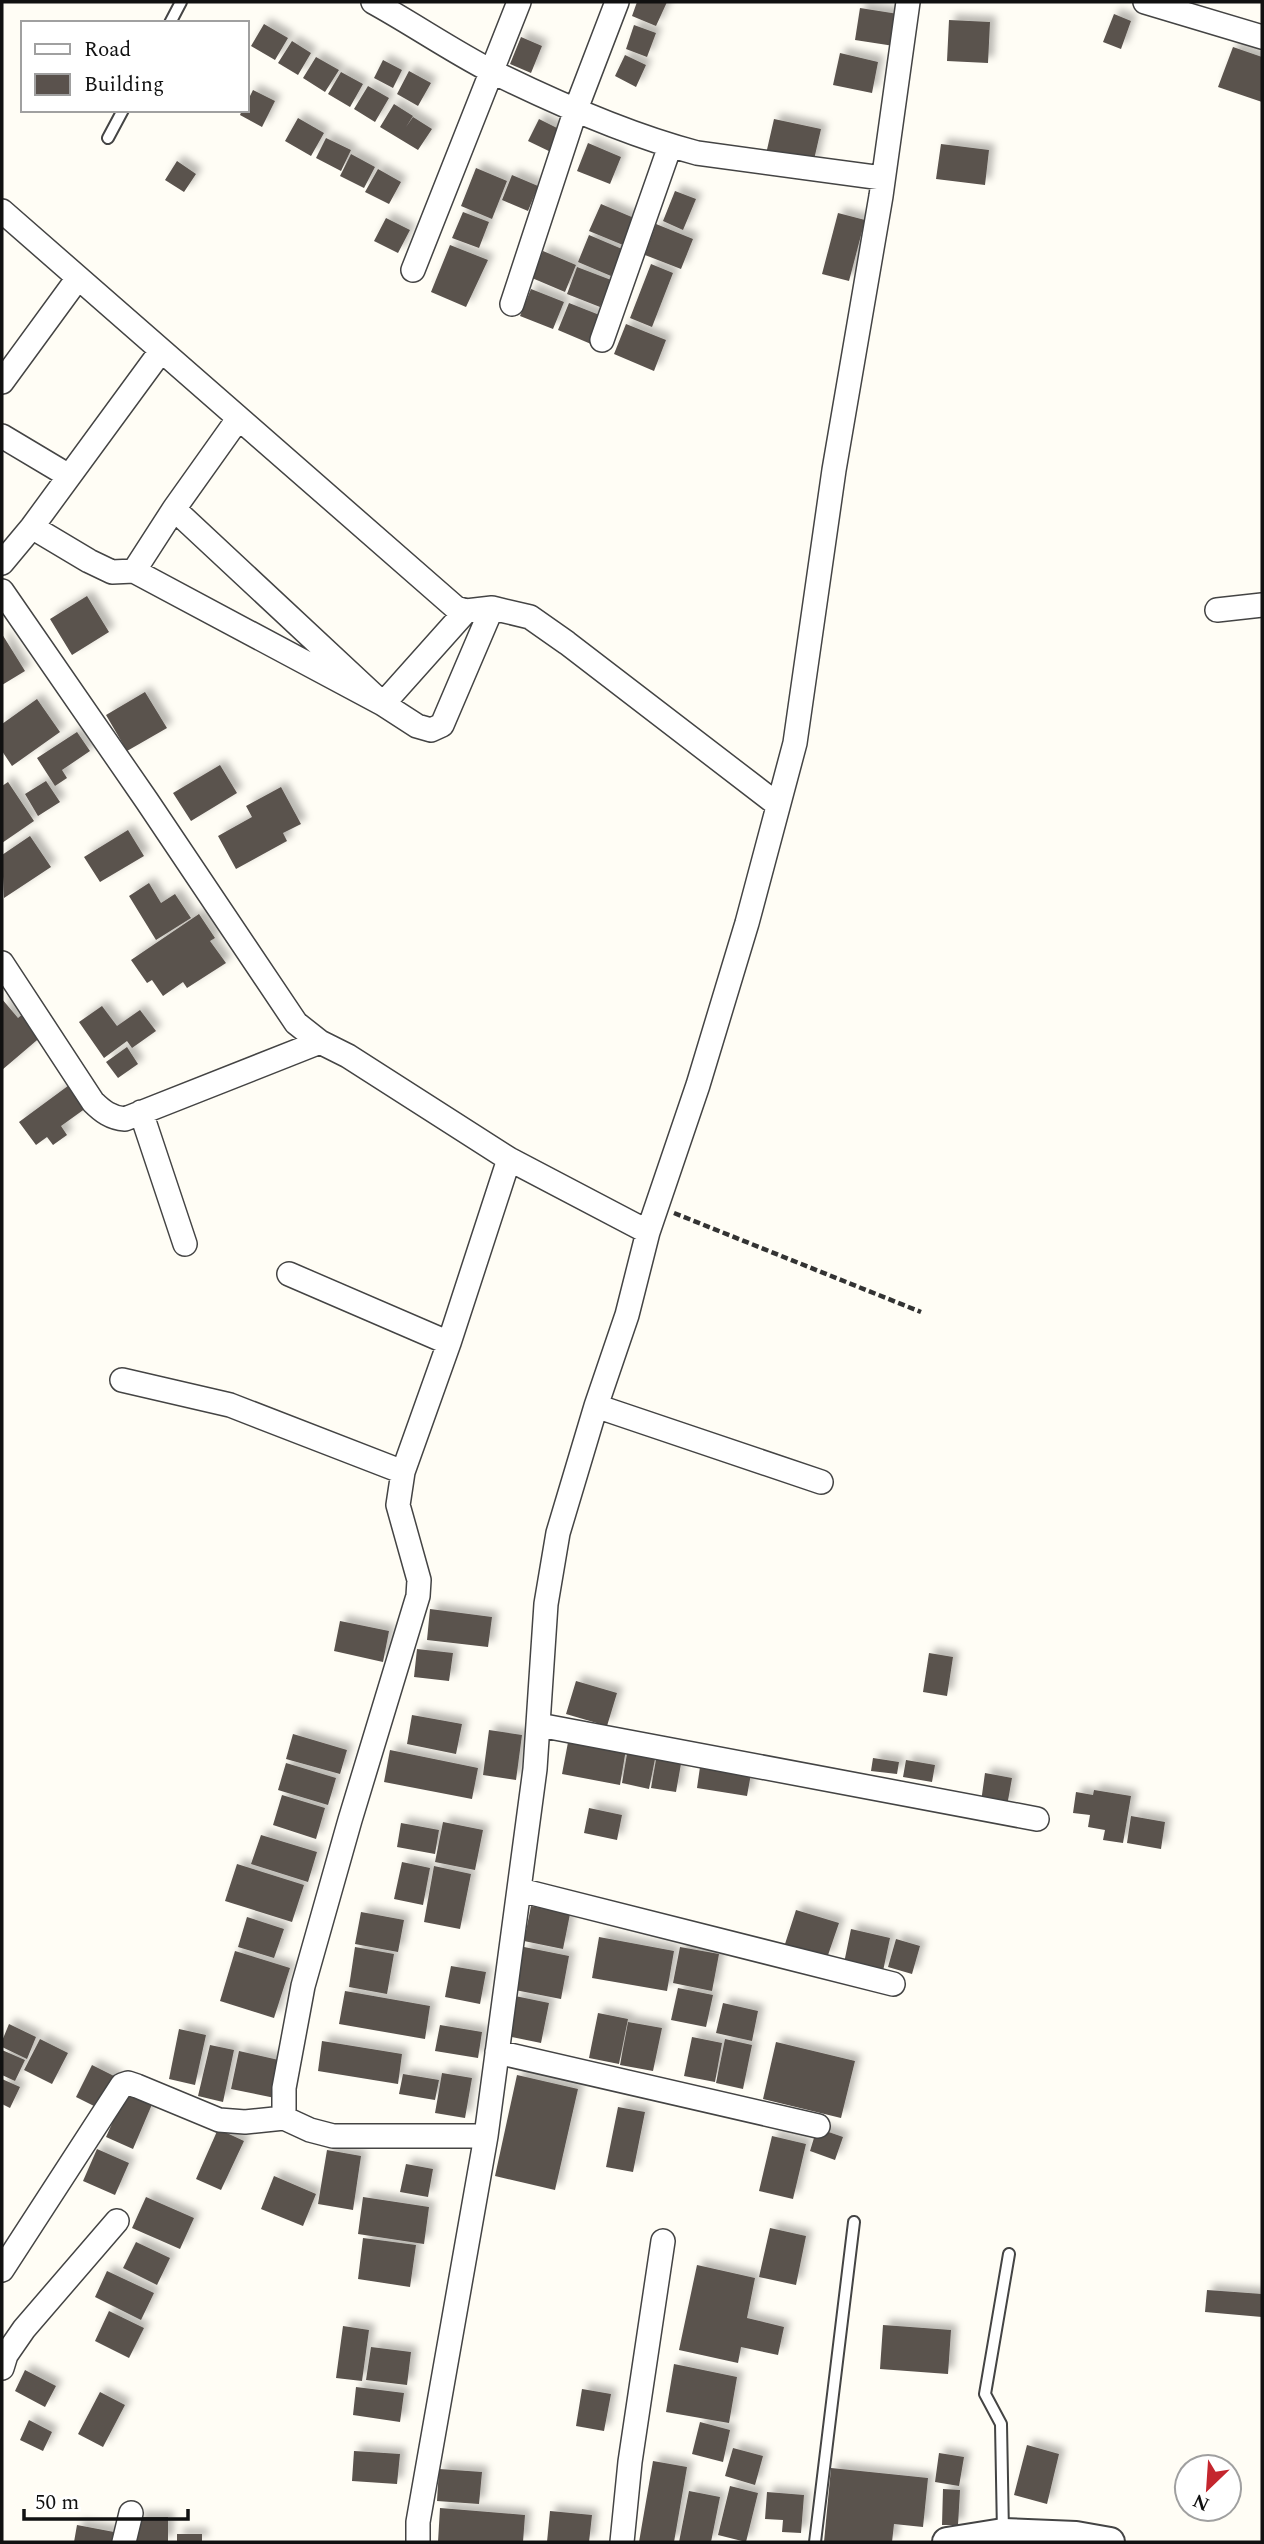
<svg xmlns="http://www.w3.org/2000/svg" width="1264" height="2544" viewBox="0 0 1264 2544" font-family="Spectral,serif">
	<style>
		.building { fill: #5a524d; filter: url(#shadow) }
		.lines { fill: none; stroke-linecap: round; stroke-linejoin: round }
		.service-casing { stroke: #444; stroke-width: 14 }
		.minor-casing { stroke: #444; stroke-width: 26 }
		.tertiary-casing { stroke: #444; stroke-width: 32 }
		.path { stroke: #333; stroke-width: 4.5; stroke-dasharray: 7 3.5; stroke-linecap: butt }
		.service { stroke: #fff; stroke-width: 10 }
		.minor { stroke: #fff; stroke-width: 23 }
		.tertiary { stroke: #fff; stroke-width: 28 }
	</style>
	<defs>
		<filter id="shadow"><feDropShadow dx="6" dy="-6" stdDeviation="3.5" flood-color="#0004"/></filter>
	</defs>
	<rect width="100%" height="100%" fill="#fffdf5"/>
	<path class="building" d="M 637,2 L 667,2 L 656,26 L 632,16 Z
		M 860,8 L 898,14 L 894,46 L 855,40 Z
		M 1114,14 L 1131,21 L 1121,49 L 1103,42 Z
		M 949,20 L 990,22 L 988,63 L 947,61 Z
		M 264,24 L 288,38 L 275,60 L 251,46 Z
		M 634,25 L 656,33 L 647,57 L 626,49 Z
		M 521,37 L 542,46 L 531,73 L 510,64 Z
		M 292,41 L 311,53 L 298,75 L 278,63 Z
		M 1233,47 L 1262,57 L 1262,102 L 1218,87 Z
		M 840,53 L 878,62 L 872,93 L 833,85 Z
		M 625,55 L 646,65 L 636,87 L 615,76 Z
		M 316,57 L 339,70 L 325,92 L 303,78 Z
		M 383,60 L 402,70 L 393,88 L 374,78 Z
		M 409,71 L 431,83 L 418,106 L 397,94 Z
		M 341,72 L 363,84 L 350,107 L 328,94 Z
		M 368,86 L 389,98 L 375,122 L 354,109 Z
		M 253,90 L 275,101 L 262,127 L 240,115 L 242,110 L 247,110 L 247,102 Z
		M 394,104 L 413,116 L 406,127 L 413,117 L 432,129 L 418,150 L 380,127 Z
		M 298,118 L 324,133 L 311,156 L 285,141 Z
		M 539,119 L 565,132 L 555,154 L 528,141 Z
		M 774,119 L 821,129 L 813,164 L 766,154 Z
		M 326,138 L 351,150 L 341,171 L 316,158 Z
		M 588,143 L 621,157 L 610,184 L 577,171 Z
		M 941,144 L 989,150 L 985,185 L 936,179 Z
		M 351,154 L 375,167 L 364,188 L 340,176 Z
		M 177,161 L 196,174 L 184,192 L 165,180 Z
		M 476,168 L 507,181 L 492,219 L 461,206 Z
		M 378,169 L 401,182 L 389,204 L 365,192 Z
		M 512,175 L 538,186 L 528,211 L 502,200 Z
		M 675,191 L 696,199 L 683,230 L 663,221 Z
		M 601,204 L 634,218 L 623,245 L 589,231 Z
		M 463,212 L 489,222 L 479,248 L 452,238 Z
		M 838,213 L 865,220 L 849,281 L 822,274 Z
		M 386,218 L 410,230 L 398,253 L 374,241 Z
		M 656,224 L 693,239 L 681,269 L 645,255 Z
		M 589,235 L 622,249 L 611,276 L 578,262 Z
		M 450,245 L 488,260 L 466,307 L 431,292 Z
		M 543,251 L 576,265 L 565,292 L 532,278 Z
		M 651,264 L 673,273 L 652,327 L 630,318 Z
		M 577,267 L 611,280 L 600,307 L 567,294 Z
		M 531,289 L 564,302 L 553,329 L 520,316 Z
		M 569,303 L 602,316 L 591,344 L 558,330 Z
		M 626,324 L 666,340 L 654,371 L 614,354 Z
		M 87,596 L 109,632 L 72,655 L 50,619 Z
		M 2,634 L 25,671 L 2,685 Z
		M 145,692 L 167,728 L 127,751 L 106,715 Z
		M 37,699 L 60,732 L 12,766 L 2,751 L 2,724 Z
		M 77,732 L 90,751 L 62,770 L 67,778 L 55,786 L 37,758 Z
		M 220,765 L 237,793 L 191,821 L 173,793 Z
		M 46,781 L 60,802 L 38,816 L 25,794 Z
		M 8,782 L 34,821 L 2,843 L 2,786 Z
		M 281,787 L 301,824 L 283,833 L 287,841 L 236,869 L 218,836 L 252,817 L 246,806 Z
		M 128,830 L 144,856 L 100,882 L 84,857 Z
		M 30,836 L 51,867 L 4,898 L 2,855 Z
		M 149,883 L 161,903 L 175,894 L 191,918 L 156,940 L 129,896 Z
		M 199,914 L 215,938 L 210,941 L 226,963 L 187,988 L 183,982 L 163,996 L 152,980 L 147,983 L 131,960 Z
		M 2,999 L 18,1018 L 24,1013 L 43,1035 L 2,1070 Z
		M 102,1006 L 117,1026 L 140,1010 L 156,1031 L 132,1048 L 127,1041 L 104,1058 L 79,1022 Z
		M 127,1047 L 138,1064 L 118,1078 L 106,1062 Z
		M 76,1080 L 93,1103 L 61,1126 L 67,1135 L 53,1145 L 47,1137 L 36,1145 L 19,1122 Z
		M 430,1609 L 492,1617 L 488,1647 L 427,1640 Z
		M 340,1621 L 389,1631 L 383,1662 L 334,1651 Z
		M 417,1649 L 453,1653 L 449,1681 L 414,1677 Z
		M 929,1653 L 953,1657 L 947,1696 L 923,1692 Z
		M 576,1681 L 617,1693 L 607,1726 L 566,1714 Z
		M 412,1715 L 462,1724 L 456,1754 L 407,1744 Z
		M 489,1730 L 522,1735 L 516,1780 L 483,1775 Z
		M 293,1734 L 347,1750 L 340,1774 L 286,1759 Z
		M 569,1737 L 626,1749 L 620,1785 L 562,1774 Z
		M 628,1748 L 656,1754 L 649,1789 L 622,1783 Z
		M 390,1750 L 478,1768 L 472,1799 L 384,1782 Z
		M 657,1754 L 682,1758 L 676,1792 L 651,1788 Z
		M 873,1758 L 899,1762 L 897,1774 L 871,1771 Z
		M 701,1760 L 752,1768 L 747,1796 L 697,1788 Z
		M 906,1760 L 935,1765 L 932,1782 L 903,1777 Z
		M 286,1763 L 336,1778 L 328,1805 L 278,1790 Z
		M 985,1773 L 1012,1778 L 1007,1806 L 981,1802 Z
		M 1094,1790 L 1131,1796 L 1123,1843 L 1103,1840 L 1105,1830 L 1088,1827 L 1090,1815 L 1073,1813 L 1076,1792 L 1093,1795 Z
		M 282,1795 L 325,1808 L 316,1839 L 273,1825 Z
		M 589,1808 L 622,1815 L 617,1840 L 584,1833 Z
		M 1131,1816 L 1165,1822 L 1161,1849 L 1127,1843 Z
		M 443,1822 L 483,1830 L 475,1870 L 435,1862 Z
		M 401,1823 L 439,1830 L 435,1854 L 397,1847 Z
		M 261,1835 L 317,1852 L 308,1882 L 251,1864 Z
		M 402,1862 L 430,1868 L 423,1905 L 394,1899 Z
		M 237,1864 L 304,1885 L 292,1922 L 225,1901 Z
		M 434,1866 L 471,1874 L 460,1929 L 424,1922 Z
		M 531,1906 L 570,1914 L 563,1949 L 524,1941 Z
		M 796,1910 L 839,1923 L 827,1958 L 785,1944 Z
		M 361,1912 L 404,1920 L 398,1952 L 355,1944 Z
		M 247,1917 L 284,1929 L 274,1958 L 238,1947 Z
		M 851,1929 L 890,1938 L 883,1971 L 844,1963 Z
		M 599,1937 L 674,1951 L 667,1991 L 592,1978 Z
		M 896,1939 L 920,1946 L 912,1974 L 888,1967 Z
		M 355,1947 L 394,1954 L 387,1994 L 349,1987 Z
		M 524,1947 L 569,1956 L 561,1999 L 515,1990 Z
		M 680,1947 L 719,1954 L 712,1991 L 673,1983 Z
		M 235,1951 L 290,1968 L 274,2018 L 220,2001 Z
		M 451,1966 L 486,1972 L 480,2004 L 445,1997 Z
		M 678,1988 L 713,1995 L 706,2027 L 671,2020 Z
		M 345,1991 L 430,2006 L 425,2039 L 339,2024 Z
		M 515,1996 L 549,2003 L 541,2043 L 507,2036 Z
		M 723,2003 L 758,2011 L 752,2041 L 716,2033 Z
		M 598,2013 L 628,2019 L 619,2064 L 589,2058 Z
		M 628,2022 L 662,2028 L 653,2071 L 620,2065 Z
		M 9,2024 L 36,2037 L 27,2059 L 2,2047 L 2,2041 Z
		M 440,2025 L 482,2032 L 478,2058 L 435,2051 Z
		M 179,2029 L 206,2035 L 195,2085 L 169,2079 Z
		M 692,2037 L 722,2043 L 715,2082 L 684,2076 Z
		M 40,2039 L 68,2053 L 52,2084 L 24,2070 Z
		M 725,2039 L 752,2045 L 743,2089 L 716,2083 Z
		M 322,2041 L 402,2054 L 398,2084 L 318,2071 Z
		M 776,2042 L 855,2061 L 841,2118 L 763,2099 Z
		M 210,2045 L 234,2050 L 223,2102 L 198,2096 Z
		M 2,2050 L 25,2060 L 15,2081 L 2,2075 Z
		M 239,2051 L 283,2061 L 275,2098 L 231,2089 Z
		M 92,2065 L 118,2078 L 102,2110 L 76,2097 Z
		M 442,2073 L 472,2078 L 465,2118 L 435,2113 Z
		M 403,2074 L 439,2080 L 435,2100 L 399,2094 Z
		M 517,2075 L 578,2089 L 555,2190 L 495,2176 Z
		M 2,2079 L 20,2087 L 10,2108 L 2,2104 Z
		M 127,2090 L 153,2102 L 133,2149 L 106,2137 Z
		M 618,2107 L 645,2112 L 633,2172 L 606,2167 Z
		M 817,2128 L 843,2137 L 835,2160 L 810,2151 Z
		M 218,2129 L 244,2141 L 221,2190 L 196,2179 Z
		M 772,2136 L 806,2144 L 793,2199 L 759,2191 Z
		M 97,2149 L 129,2163 L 115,2195 L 83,2181 Z
		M 327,2150 L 361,2156 L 353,2210 L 318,2204 Z
		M 406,2164 L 433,2169 L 428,2197 L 400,2192 Z
		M 274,2176 L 316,2194 L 303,2226 L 261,2209 Z
		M 146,2197 L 194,2218 L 180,2249 L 132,2228 Z
		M 363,2197 L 429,2207 L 424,2244 L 358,2234 Z
		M 770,2228 L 806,2236 L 796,2285 L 759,2277 Z
		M 363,2238 L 416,2245 L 410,2287 L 358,2279 Z
		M 136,2242 L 170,2258 L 157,2285 L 123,2268 Z
		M 697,2265 L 755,2278 L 747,2318 L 784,2327 L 778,2355 L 741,2347 L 738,2363 L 679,2350 Z
		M 107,2271 L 154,2293 L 141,2320 L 95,2297 Z
		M 1207,2290 L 1262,2294 L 1262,2317 L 1205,2312 Z
		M 109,2311 L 144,2328 L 129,2358 L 95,2341 Z
		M 883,2325 L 951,2330 L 948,2374 L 880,2369 Z
		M 343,2326 L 369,2330 L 362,2381 L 336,2378 Z
		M 371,2347 L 411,2352 L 407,2385 L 366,2380 Z
		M 674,2364 L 737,2377 L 729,2423 L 666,2412 Z
		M 25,2370 L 56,2386 L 45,2407 L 15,2391 Z
		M 356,2387 L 404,2393 L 400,2422 L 353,2415 Z
		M 582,2389 L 611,2394 L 604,2431 L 576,2426 Z
		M 100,2392 L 125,2405 L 103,2447 L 78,2434 Z
		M 29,2420 L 52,2432 L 43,2451 L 20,2440 Z
		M 700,2422 L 730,2430 L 723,2462 L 692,2454 Z
		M 1027,2445 L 1059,2454 L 1047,2504 L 1014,2495 Z
		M 733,2448 L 763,2456 L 755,2485 L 725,2476 Z
		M 354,2451 L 400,2454 L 397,2484 L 352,2481 Z
		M 939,2453 L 964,2457 L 959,2486 L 935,2482 Z
		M 653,2461 L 687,2467 L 674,2542 L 639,2542 Z
		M 831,2468 L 928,2478 L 923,2527 L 894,2524 L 892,2542 L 824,2542 Z
		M 439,2469 L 482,2472 L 479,2504 L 437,2501 Z
		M 730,2486 L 758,2493 L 746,2542 L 718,2535 Z
		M 943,2489 L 960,2490 L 958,2525 L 942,2525 Z
		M 689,2491 L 720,2497 L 711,2542 L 679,2542 Z
		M 767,2492 L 804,2495 L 801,2533 L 782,2532 L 783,2520 L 765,2519 Z
		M 440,2508 L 525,2515 L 523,2542 L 438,2542 Z
		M 550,2511 L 592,2515 L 589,2542 L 547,2542 Z
		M 137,2517 L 168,2517 L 168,2542 L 137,2542 Z
		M 77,2525 L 114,2532 L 112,2542 L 74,2542 Z
		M 177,2534 L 202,2534 L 202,2542 L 177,2542 Z"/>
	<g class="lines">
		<g class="service-casing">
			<path id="service" d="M 170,23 L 181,2
				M 108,138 L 123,110
				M 1003,2533 L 1001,2424 L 985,2394 L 1009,2254
				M 815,2542 L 854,2222"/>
		</g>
		<g class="minor-casing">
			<path id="minor" d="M 373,2 C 413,24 452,51 493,72 C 554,102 632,136 697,153 L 882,178
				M 1145,2 L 1262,37
				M 2,211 L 456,608 L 466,611 L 492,608 L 530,617 L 567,643 L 778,805
				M 413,270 L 519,2
				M 512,304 L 576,109 L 617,2
				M 602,340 L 670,146
				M 2,382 L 78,278
				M 2,436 L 69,476
				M 174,509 L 383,704 L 466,611
				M 32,527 L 89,561 L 112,572 L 134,571 L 383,704 L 417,726 L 431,730 L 442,725 L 492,608
				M 2,563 L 32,527 L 161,351
				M 134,571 L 174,509 L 238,419
				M 2,591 L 147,801 L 296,1023 L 320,1042 L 348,1056 L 509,1159 L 648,1232
				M 1217,610 L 1262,605
				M 2,963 L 93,1102 C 102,1111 111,1118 125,1119 L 320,1042
				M 141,1112 L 185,1244
				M 289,1274 L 449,1343
				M 122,1380 L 230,1405 L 403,1472
				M 596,1406 L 821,1482
				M 539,1725 L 1037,1819
				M 520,1890 L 893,1984
				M 497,2052 L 818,2126
				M 486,2136 L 333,2136 L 310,2130 L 284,2118 L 284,2088 L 303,1986 L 350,1820 L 418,1596 L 419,1580 L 398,1505 L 403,1472 L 449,1343 L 509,1159
				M 2,2270 L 122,2085 L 128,2083 L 137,2086 L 219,2120 L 245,2122 L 284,2118
				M 2,2368 L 6,2355 L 24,2329 L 117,2221
				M 124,2542 L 131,2513
				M 418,2542 L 418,2522 L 486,2136 L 535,1769 L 546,1604 L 558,1533 L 596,1406 L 627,1315 L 648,1232 L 698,1085 L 747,923 L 795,743 L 834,470 L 881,196 L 908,2
				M 622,2542 L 630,2462 L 663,2241"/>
		</g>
		<g class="tertiary-casing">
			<path id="tertiary" d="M 947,2542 L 1003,2533 L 1076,2536 L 1110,2542"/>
		</g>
		<path class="path" d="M 674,1213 L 921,1312"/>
		<use href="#service" class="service"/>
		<use href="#minor" class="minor"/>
		<use href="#tertiary" class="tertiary"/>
	</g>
	<rect width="1264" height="2544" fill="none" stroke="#111111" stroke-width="7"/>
	<rect x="21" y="21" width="228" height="91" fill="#ffffff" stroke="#a0a0a0" stroke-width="2"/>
	<rect x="35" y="44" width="35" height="10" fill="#ffffff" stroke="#a0a0a0" stroke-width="2"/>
	<text x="84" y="56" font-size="21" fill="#111111">Road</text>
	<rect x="35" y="74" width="35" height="21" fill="#5a524d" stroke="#a0a0a0" stroke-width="2"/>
	<text x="84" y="91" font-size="21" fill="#111111">Building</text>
	<g transform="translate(1208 2488) rotate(205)"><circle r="33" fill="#ffffff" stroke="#a0a0a0" stroke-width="2"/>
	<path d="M0-5L12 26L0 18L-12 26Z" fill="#c4262e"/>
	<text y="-10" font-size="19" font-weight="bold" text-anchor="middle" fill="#111111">N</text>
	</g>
	<path d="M24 2509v10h164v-10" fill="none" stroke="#111111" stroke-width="3.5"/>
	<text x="35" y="2509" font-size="21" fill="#111111" stroke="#ffffff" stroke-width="5" paint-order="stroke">50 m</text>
</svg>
